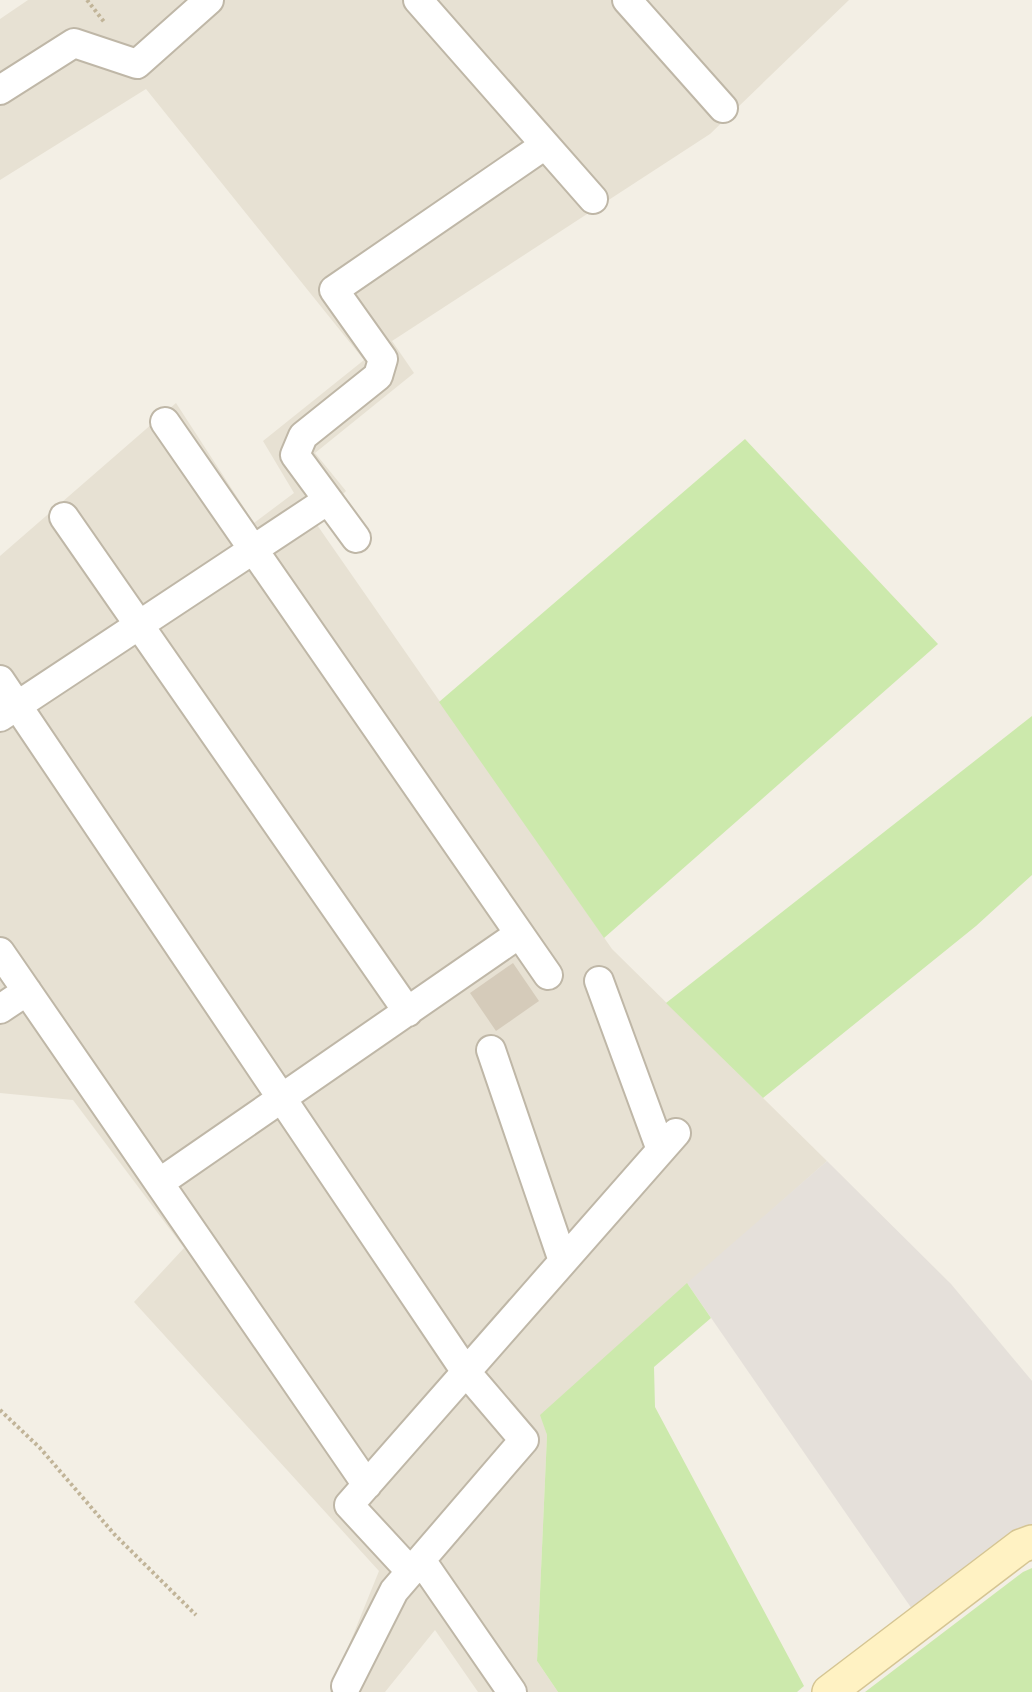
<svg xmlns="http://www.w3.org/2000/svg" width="1032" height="1692" viewBox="0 0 1032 1692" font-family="Poppins,sans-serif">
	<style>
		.residential { fill: #e7e1d3 }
		.industrial { fill: #e5e0da }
		.green { fill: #cce9ac }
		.building { fill: #d5cbba }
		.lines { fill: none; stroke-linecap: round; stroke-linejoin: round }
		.street-casing { stroke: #bfb7a7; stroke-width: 32 }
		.secondary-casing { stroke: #d5c593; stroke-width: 36 }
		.path { stroke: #c1b498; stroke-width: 4; stroke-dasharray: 3 3; stroke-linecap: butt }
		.street { stroke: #fff; stroke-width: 28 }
		.secondary { stroke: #fff2c3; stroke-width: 33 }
	</style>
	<rect width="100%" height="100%" fill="#f3efe5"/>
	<path class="residential" d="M 28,0 L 849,0 L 710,134 L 392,341 L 414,373 L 315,453 L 346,491 L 315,522 L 612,949 L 827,1161 L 541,1415 L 547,1435 L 537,1661 L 558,1692 L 478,1692 L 435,1630 L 385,1692 L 330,1692 L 379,1571 L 134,1302 L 184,1248 L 73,1100 L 0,1093 L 0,556 L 176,403 L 254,523 L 294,493 L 263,441 L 364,360 L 146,89 L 0,180 L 0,19 Z"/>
	<path class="industrial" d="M 827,1161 L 951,1284 L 1032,1381 L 1032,1531 L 912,1609 L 687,1283 Z"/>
	<path class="green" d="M 745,439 L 938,644 L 604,938 L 439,702 Z
		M 1032,716 L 1032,875 L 976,926 L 763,1098 L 666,1003 Z
		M 687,1283 L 711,1318 L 654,1367 L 655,1407 L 804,1686 L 797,1692 L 558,1692 L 537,1661 L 547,1435 L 540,1415 Z
		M 1032,1568 L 1032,1692 L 865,1692 L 1023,1572 Z"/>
	<path class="building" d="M 513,963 L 539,1001 L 496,1031 L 470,993 Z"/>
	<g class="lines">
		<g class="street-casing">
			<path id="street" d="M 418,0 L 593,199
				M 627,0 L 723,108
				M 0,90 L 74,43 L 137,64 L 209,0
				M 165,422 L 548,975
				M 64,517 L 408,1012
				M 356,538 L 295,455 L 303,436 L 378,376 L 383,359 L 334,290 L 545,145
				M 0,680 L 466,1372 L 524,1440 L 394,1591 L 346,1686
				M 0,717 L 328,500
				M 0,952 L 367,1485
				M 599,981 L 661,1150
				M 0,1009 L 27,991
				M 491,1050 L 563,1261
				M 159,1183 L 519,934
				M 421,1560 L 512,1692
				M 411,1572 L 349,1505 L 676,1133"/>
		</g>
		<g class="secondary-casing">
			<path id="secondary" d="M 829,1692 L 1021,1546 L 1032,1542"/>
		</g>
		<path class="path" d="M 87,0 L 105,23
			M 0,1410 L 40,1448 L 115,1535 L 196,1615"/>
		<use href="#street" class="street"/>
		<use href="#secondary" class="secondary"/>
	</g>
</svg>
